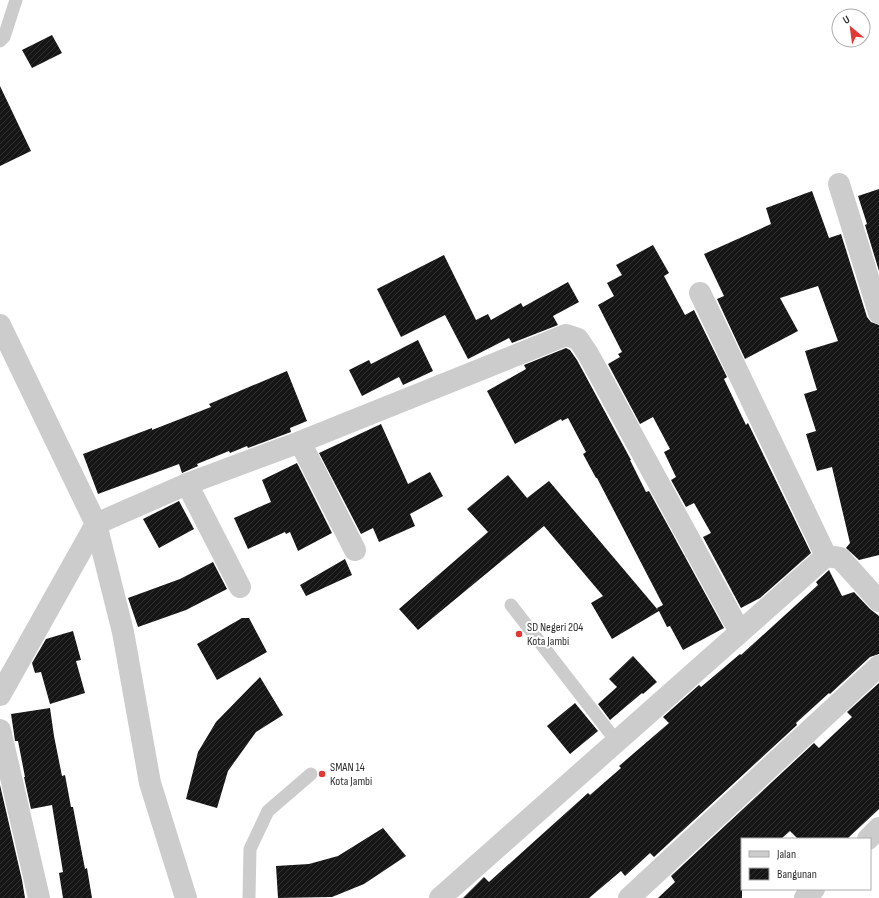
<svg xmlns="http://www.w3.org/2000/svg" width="879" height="898" viewBox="0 0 879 898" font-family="'Sofia Sans Condensed',sans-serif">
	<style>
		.building { fill: url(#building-hatch) }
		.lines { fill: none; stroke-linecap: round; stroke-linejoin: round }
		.service { stroke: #ccc; stroke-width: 13 }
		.minor { stroke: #ccc; stroke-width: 22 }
		.poi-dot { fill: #e43633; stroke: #fff; stroke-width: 1.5 }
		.labels { text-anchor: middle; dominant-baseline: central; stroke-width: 4; stroke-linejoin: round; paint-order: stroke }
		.poi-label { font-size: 12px; fill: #2f2f2f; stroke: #fff; text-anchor: start }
	</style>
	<defs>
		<pattern id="building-hatch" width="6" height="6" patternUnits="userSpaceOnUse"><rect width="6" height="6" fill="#161616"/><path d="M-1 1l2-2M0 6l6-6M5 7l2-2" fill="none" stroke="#303030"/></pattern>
	</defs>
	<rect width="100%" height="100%" fill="#fff"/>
	<path class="building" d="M 52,35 L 62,53 L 32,68 L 22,50 Z
		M 0,86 L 31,151 L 0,166 Z
		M 879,189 L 879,271 L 865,225 L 867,224 L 858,196 Z
		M 812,191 L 829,238 L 841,234 L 867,317 L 871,322 L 879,325 L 879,555 L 859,560 L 846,548 L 850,543 L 832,467 L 817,471 L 806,434 L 816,431 L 804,394 L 817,390 L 805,351 L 838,341 L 818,286 L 780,298 L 798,331 L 745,359 L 717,299 L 724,296 L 704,254 L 771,224 L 766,208 Z
		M 653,245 L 669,273 L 664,276 L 685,315 L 694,310 L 727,377 L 724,379 L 746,425 L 748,423 L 811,553 L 760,598 L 741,608 L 703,537 L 711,533 L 694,503 L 686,507 L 671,480 L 676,477 L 664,452 L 670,449 L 653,417 L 640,424 L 608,364 L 620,357 L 618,354 L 622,352 L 598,305 L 614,296 L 607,283 L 622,275 L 616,265 Z
		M 444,255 L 476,320 L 488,314 L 491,320 L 521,303 L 523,307 L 568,282 L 579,302 L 553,316 L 558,325 L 512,343 L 509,338 L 468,359 L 445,315 L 401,337 L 377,289 Z
		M 418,340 L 433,371 L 403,385 L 399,377 L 362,396 L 349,370 L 369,360 L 371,364 Z
		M 566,348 L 570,350 L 577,360 L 631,460 L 630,460 L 646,492 L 649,491 L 724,628 L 683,650 L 670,626 L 667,627 L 659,611 L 612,639 L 591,603 L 603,596 L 544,526 L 418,630 L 399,609 L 488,532 L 467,509 L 508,475 L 527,498 L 549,481 L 658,610 L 657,608 L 663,605 L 597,478 L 596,478 L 583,454 L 586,452 L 568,418 L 562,421 L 561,419 L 515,444 L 487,391 L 526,369 L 524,365 Z
		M 287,371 L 307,421 L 290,428 L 291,432 L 248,448 L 247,446 L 230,453 L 229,451 L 197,464 L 198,466 L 182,473 L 179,464 L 98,494 L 83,454 L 152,428 L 152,430 L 211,407 L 209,404 Z
		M 381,424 L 408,484 L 430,472 L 443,496 L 410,514 L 415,526 L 379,542 L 373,528 L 361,534 L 319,453 Z
		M 297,463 L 332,533 L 298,551 L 290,532 L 286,534 L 285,532 L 248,549 L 234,518 L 271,502 L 262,480 Z
		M 179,501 L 194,529 L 159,548 L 143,519 Z
		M 345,559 L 352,575 L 306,596 L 300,585 Z
		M 213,562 L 227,589 L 186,610 L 138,627 L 128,598 L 180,579 Z
		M 829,570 L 842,596 L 854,592 L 870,609 L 879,616 L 879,654 L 870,657 L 830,694 L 829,693 L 796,723 L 797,725 L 654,857 L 650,853 L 625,876 L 621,871 L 589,898 L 463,898 L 484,877 L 489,882 L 588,793 L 590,795 L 621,768 L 619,766 L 669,723 L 663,717 L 699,685 L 701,687 L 740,654 L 741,655 L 818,585 L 816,582 Z
		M 242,618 L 249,618 L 267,652 L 217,680 L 197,644 Z
		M 73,631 L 81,660 L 76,661 L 85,693 L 50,704 L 41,672 L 35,673 L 32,663 L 46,639 Z
		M 633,656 L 657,682 L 643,694 L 642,693 L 610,720 L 598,704 L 617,687 L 609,679 Z
		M 260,677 L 283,715 L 256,732 L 228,771 L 217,808 L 186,799 L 198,752 L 216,722 Z
		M 879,683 L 879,809 L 847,839 L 798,839 L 790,831 L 781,839 L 742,839 L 742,898 L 658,898 L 675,882 L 671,876 L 814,743 L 819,748 L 852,717 L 847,712 Z
		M 575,703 L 598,731 L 570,754 L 547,726 Z
		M 50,708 L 54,736 L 62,776 L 65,775 L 71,807 L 73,807 L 85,869 L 87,868 L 92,898 L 63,898 L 59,873 L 63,872 L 52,805 L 31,809 L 24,777 L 25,777 L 18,741 L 15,741 L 14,734 L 11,714 Z
		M 0,785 L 22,880 L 25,898 L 0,898 Z
		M 383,828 L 406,856 L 364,884 L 332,897 L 278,898 L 276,866 L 309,864 L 338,856 Z"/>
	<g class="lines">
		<path class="service" d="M 0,41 L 4,37 L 16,0
			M 511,605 L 617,742
			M 249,898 L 250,849 L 268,811 L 311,774"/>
		<path class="minor" d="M 839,184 L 879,313
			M 700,293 L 826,556
			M 0,325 L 96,524 L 123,632 L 150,783 L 186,898
			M 300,442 L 355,550
			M 187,484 L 240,587
			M 0,695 L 96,524 L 187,484 L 300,442 L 566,335 L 578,339 L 588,354 L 740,632
			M 0,730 L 39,898
			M 868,839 L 879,828
			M 440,898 L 826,556 L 840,558 L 879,601
			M 629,898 L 879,666
			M 805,898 L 814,889"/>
	</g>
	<g class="poi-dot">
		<circle cx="519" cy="634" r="4"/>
		<circle cx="322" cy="774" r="4"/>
	</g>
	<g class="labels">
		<g class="poi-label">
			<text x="527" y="627">SD Negeri 204<tspan x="527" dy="14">Kota Jambi</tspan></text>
			<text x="330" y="767">SMAN 14<tspan x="330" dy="14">Kota Jambi</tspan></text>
		</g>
	</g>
	<rect x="741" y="838" width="130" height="52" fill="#ffffff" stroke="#acacac"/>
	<rect x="749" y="851" width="20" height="6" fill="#cccccc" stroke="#acacac"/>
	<text x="777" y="858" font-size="12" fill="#2f2f2f">Jalan</text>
	<rect x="749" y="868" width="20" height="12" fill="url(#building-hatch)" stroke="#acacac"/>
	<text x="777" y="878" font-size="12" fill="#2f2f2f">Bangunan</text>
	<g transform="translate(851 28) rotate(331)"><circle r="19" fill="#ffffff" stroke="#acacac"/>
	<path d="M0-3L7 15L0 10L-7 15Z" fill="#e43633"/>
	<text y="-6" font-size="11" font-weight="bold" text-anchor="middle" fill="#2f2f2f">U</text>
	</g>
</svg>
